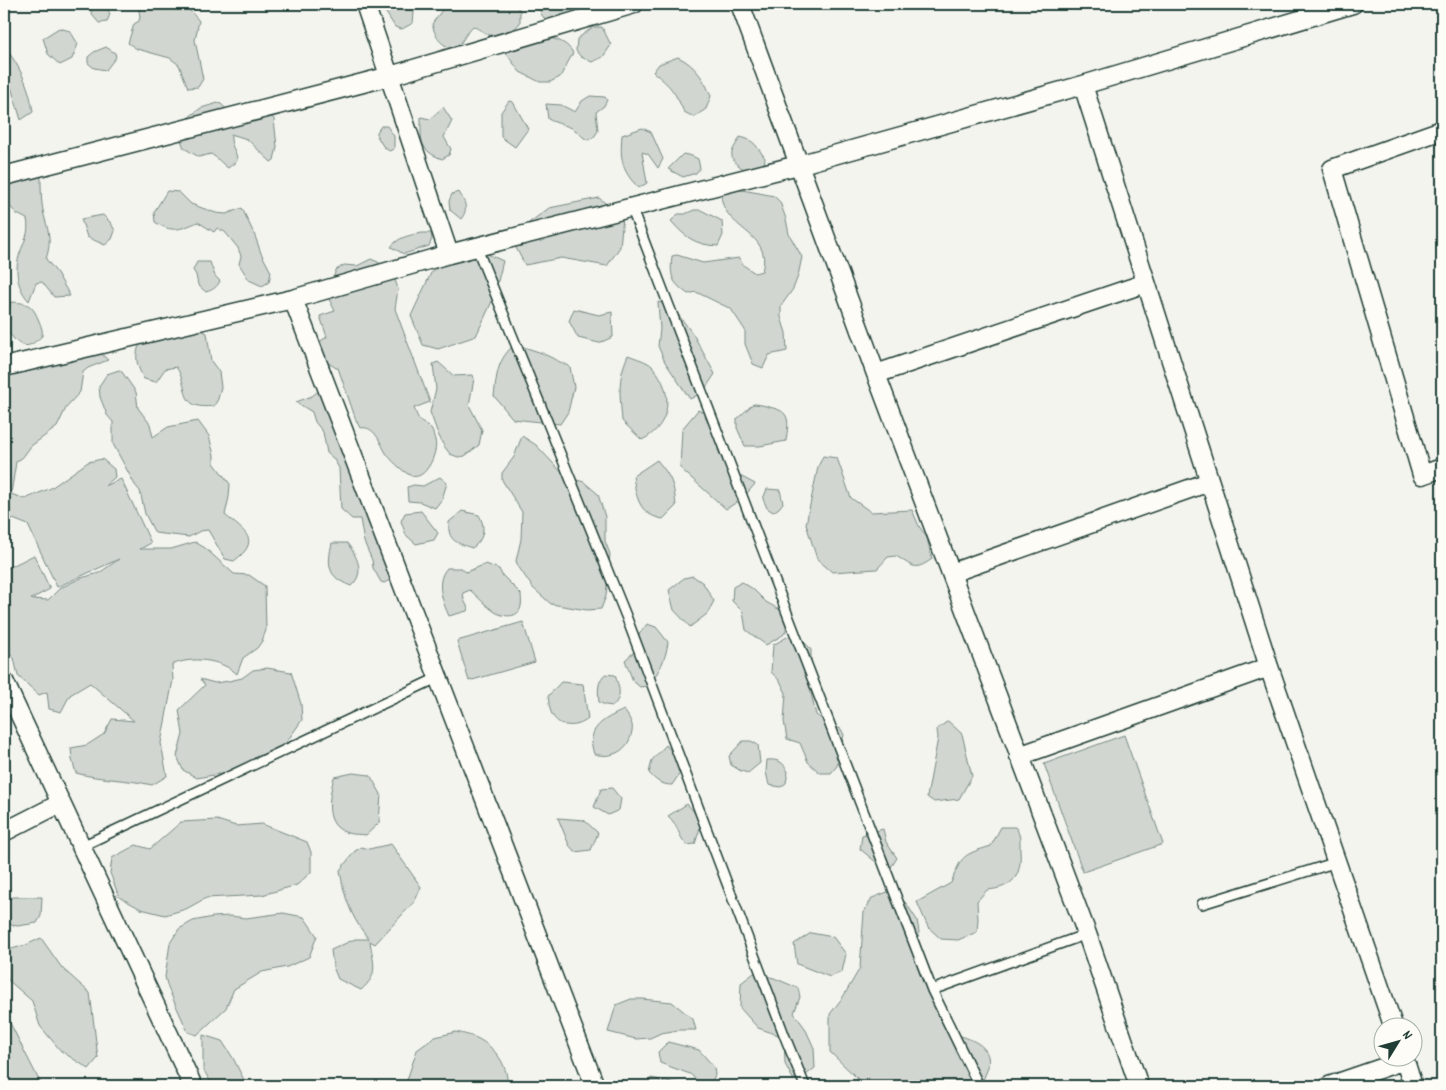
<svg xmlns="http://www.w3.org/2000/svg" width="1446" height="1090" viewBox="0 0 1446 1090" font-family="Dekko,sans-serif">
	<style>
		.green { fill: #d1d6d1; stroke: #788a82 }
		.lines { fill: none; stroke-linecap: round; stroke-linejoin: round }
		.lane-casing { stroke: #1f3d34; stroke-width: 12 }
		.street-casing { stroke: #1f3d34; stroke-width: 21 }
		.lane { stroke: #fdfcf7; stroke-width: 9 }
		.street { stroke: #fdfcf7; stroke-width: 18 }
	</style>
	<rect width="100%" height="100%" fill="#f4f4ef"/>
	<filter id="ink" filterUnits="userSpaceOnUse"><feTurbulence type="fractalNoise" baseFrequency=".02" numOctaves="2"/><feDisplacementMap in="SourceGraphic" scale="10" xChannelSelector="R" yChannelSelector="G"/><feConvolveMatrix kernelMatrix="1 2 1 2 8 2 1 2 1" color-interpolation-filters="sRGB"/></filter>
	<g filter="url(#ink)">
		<path class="green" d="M 88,4 L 105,4 L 110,14 L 107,22 L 99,23 L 93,16 Z
			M 138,4 L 185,4 C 187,9 195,15 199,21 L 195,40 L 203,79 L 198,87 L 188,88 L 179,65 L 170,58 L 137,49 L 128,43 L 134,24 L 139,21 L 140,17 Z
			M 383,4 L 412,4 L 414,13 L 413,23 L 402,29 L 395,27 L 383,8 Z
			M 458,4 L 513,4 L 520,10 L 520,23 L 508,36 L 489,35 L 473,26 C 466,32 463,42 456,49 C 440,46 436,38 432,24 L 442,10 L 451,8 Z
			M 538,4 L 578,4 L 578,15 L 548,23 L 541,14 Z
			M 593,27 L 602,27 L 611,45 L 603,57 L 592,62 L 581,57 L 576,51 L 577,39 Z
			M 59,28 L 70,31 L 78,44 L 72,59 L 60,65 L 48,54 L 43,38 Z
			M 524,34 C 541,37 564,36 573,53 L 560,77 L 550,82 L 540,82 L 520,72 L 505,52 L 512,40 Z
			M 106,47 L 115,53 L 116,57 L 106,70 L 94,68 L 88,63 L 88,57 L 94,52 Z
			M 10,54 C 23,73 30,90 33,112 L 21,120 L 8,77 L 4,57 Z
			M 678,57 C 695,65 704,79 711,96 L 706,109 L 694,117 L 684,112 C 675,92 671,86 653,72 L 659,64 Z
			M 590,96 L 605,97 L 607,100 L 604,106 L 596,112 L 598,131 L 594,137 L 588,140 C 582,138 580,133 575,130 C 568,125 557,124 548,119 L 546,104 L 561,105 L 575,112 L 582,101 Z
			M 509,101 L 513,102 L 528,129 L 515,147 L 501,137 L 501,112 Z
			M 218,103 L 221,104 L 232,114 L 270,115 L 274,119 L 277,147 L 274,160 L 271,162 L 247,139 L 231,134 C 230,149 237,149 237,161 L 228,168 C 222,164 218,158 211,154 L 199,157 L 184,148 L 181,140 L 181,123 L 201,108 Z
			M 443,107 L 452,121 L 444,137 L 451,149 L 449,155 L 442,159 C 419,150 421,141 421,119 L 421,117 L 430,119 Z
			M 381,126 L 387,126 L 394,136 L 394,149 L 389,151 L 383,146 L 377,136 L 377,132 Z
			M 642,128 L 651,132 L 663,159 L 658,168 L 648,154 L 642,152 L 647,183 L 639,188 C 621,171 620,158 622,135 Z
			M 740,137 C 755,140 757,147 765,158 L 764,166 L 751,172 C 743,169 730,163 732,152 C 733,148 738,142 740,137 Z
			M 683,154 L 692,156 L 698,159 L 700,168 L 696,173 L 683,177 L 668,169 Z
			M 28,172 L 41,176 C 41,185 41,195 42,204 C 45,227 54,235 46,259 L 57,273 L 70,296 L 54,297 L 42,282 L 36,283 L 29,301 C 17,288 14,270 20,253 C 24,241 30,233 27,219 L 17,214 L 4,200 L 4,184 Z
			M 731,190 L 742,190 L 759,193 L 774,196 L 780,202 L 786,219 L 789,234 L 802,257 L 798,276 L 793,289 L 781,306 L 781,317 L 786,333 L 787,351 L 769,355 L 763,368 L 753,364 L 745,344 L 745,330 L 731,309 L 696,292 L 688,294 C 671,282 670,276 672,256 L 677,255 L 703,263 L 739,258 L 743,265 L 755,273 L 762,271 C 774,231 720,230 721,192 Z
			M 167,191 L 179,192 L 191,204 L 216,213 L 226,214 L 242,208 L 255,236 L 261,253 L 271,272 L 269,282 L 262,286 L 249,280 L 239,264 L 241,256 L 238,248 L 225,232 L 217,228 L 214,232 L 198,222 C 179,230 172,233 155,222 L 154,212 Z
			M 459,192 C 465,202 469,209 461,219 L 450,210 L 449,201 L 452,194 Z
			M 599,198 L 623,217 L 620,247 L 607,266 L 561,258 L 525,265 L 514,244 L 526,225 L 549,208 Z
			M 694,210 L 701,210 L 722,221 L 723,235 L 718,246 C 695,245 685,237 671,221 L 678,214 L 685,214 Z
			M 103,215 L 111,223 L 115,231 L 112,239 L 105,245 L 87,237 L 81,219 Z
			M 422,233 L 431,233 L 432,239 L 429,246 L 404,254 L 391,247 C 398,237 410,235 422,233 Z
			M 466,244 L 503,261 L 494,297 L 476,336 L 438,349 L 423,345 L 411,316 L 431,273 Z
			M 371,259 L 378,262 L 393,273 L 398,289 L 395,309 L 430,402 L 414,408 C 416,413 418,419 421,422 C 424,424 429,426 431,429 C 433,431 434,437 435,440 C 439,452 424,486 408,474 C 400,469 391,460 386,453 C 380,443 375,425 360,428 L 356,420 L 338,368 L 336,368 L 330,364 L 321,361 L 314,345 L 327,337 L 320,316 L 335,311 L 327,295 L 336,270 L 344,265 L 357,266 Z
			M 197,262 L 210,262 L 215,276 L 220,281 C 217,287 213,290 206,292 L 198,285 L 196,275 L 193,270 Z
			M 11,302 C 28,303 32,304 39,321 C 41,326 43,330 42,336 C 39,339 35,342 32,344 C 19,351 9,333 4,324 Z
			M 658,302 L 671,305 L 693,334 L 715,374 L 703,392 L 690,399 L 665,362 L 658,346 L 660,329 Z
			M 574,309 L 599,315 L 612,312 L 613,337 L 599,343 L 578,338 L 569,321 Z
			M 186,330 L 201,330 L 207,333 L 211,361 L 219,372 L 221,387 L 218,399 L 214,406 C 177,411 190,386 176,367 L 165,369 L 156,382 L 144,379 C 136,364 134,356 141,341 Z
			M 515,344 L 542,353 L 570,367 L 574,387 L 568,412 L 560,424 L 513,419 L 494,396 C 497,373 497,360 515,344 Z
			M 95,348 L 108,360 L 88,368 L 83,372 L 80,392 L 67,406 L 57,427 L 31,446 L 23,457 L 16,462 L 11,494 L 25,499 L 51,488 L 88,462 L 102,459 L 114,469 L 115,477 L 105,486 L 121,479 L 151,543 L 140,549 L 171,549 L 195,542 L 205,548 L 234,574 L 249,575 L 265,586 L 266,630 L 262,641 L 257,648 L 243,658 L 237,674 C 221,659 191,656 172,665 L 173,680 L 161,743 L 167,776 L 152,785 C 127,779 101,780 76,773 L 72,760 L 71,748 L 87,745 L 104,734 L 112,719 L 134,721 L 90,683 L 70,695 L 61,712 L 49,709 L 47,692 L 39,695 L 18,676 L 14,658 L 4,648 L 4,570 L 34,555 L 50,589 L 31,599 L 48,600 L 60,588 L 81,578 L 99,573 L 119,559 L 57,587 L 28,525 L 13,519 L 4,518 L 4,371 Z
			M 628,355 C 635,358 648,361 653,367 C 674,392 672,425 642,440 L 622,421 C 620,394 617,380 628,355 Z
			M 438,362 L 454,376 L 473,375 L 474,379 L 469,405 L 482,430 L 479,445 L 465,456 L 458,457 L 450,454 L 444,446 L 438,434 L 430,412 L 436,389 L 433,364 Z
			M 119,370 L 122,372 L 136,392 L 138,408 L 150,424 L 153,437 L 168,427 L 198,421 L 209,436 L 214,455 L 214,463 L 230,484 L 229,497 L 225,515 C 245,532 262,540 234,561 L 225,559 L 208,530 L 200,531 L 189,537 L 155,533 L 145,514 L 140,491 L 135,485 L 113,444 L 113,422 L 107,415 L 100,397 L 99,386 L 107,374 Z
			M 326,385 L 400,575 L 384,583 L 381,582 L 373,568 L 372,560 L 364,542 L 360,519 L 352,519 L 341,509 L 339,468 L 333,458 L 327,453 L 323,432 L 315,422 L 312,412 L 296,402 L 312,396 Z
			M 753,404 C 760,404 766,406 773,408 C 792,412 788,425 786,441 L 760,446 L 745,446 L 737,428 L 737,419 Z
			M 698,410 L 712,416 L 722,435 L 718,450 L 727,469 L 755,484 L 742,499 L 726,509 L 680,468 L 682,429 Z
			M 522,436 L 536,445 L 566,477 L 584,482 L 598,494 L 605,517 L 605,541 L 610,554 L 606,596 L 601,609 L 587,610 L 551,604 L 533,588 L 518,566 L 516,561 L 521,539 L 522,512 L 502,480 L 502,473 L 514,457 Z
			M 823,456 L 837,458 L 851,498 L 871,512 L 912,510 L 919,526 L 927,538 L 932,559 C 914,572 913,566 896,556 L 888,557 L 877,569 L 832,572 L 817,559 L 806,524 L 818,467 Z
			M 657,460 C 671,477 674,483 676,506 L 663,519 C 639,515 636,497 633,476 Z
			M 440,477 L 447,483 L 442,499 L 435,508 L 420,502 L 408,501 L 407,487 L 414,485 L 423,486 Z
			M 767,489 L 780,490 L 783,503 L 779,508 L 773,512 L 767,508 L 763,499 Z
			M 421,511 L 438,533 L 434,540 L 416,544 L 406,535 L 401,521 L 405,513 Z
			M 462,511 L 479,515 C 486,527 484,540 472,548 C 457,543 447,541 449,522 Z
			M 332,543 L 347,543 C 357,556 366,573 351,586 C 327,577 327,565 332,543 Z
			M 486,564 L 499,569 L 502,575 L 521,594 C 521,597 522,602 521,606 C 519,619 503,617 495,612 C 486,606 478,597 470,590 L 463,593 L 464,600 L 468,608 L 467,611 L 449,616 C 442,601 435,581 447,568 L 461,568 L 466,572 Z
			M 693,576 L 703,583 L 714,601 L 707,614 L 690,627 L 674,610 L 669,590 L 684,578 Z
			M 742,582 L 753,589 L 766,602 L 782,611 L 787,619 L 786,631 L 783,635 L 766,645 L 746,630 L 743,612 L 732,601 L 733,587 Z
			M 523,622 L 535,662 L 469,681 L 457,641 Z
			M 647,624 L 656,627 L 668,642 C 666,659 659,672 648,686 L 640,687 L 633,681 L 625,660 L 635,651 L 637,637 Z
			M 787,637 C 796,637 807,642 811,650 L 811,693 L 816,715 L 828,723 L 841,729 L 844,735 L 837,766 L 831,773 L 820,773 L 808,762 L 800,743 L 787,739 L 784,721 L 786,693 L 780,681 L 771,672 L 773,645 Z
			M 267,668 L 291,672 L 301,704 L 302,720 L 281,750 L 257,756 L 236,771 L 197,778 L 183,770 L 177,756 L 183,734 L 179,710 L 205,685 L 200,679 L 215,683 L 229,681 L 242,678 L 253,670 Z
			M 605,674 L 615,675 C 619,687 623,696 613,706 L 605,705 L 599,702 C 598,691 597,682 605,674 Z
			M 561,682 L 583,684 L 588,719 C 576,729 557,728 551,712 C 549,708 549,701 548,696 Z
			M 624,710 C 628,716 634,724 632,731 C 629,751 612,759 594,754 C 585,728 604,719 624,710 Z
			M 948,721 L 962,734 L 972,776 L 959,799 L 934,802 L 927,797 L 938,738 L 937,729 Z
			M 1124,735 L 1163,844 L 1083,872 L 1044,764 Z
			M 743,741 L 751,741 L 758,745 L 760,763 L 748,773 L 741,771 L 731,765 L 729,756 Z
			M 666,745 L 675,756 L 680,773 L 672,785 C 662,785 656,781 649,773 L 652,760 Z
			M 767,760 C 778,759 784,762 788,772 L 786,783 L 781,787 L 769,785 L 766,772 Z
			M 353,773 L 370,775 L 381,794 L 379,823 L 366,835 C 359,834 349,835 343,831 C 323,822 330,794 334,777 Z
			M 612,788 L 621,799 L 619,810 L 608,815 L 594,807 L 601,789 Z
			M 687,804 C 704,822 702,822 695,844 L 687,845 C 677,835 680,827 668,816 Z
			M 558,818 L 584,820 L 598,833 L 591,850 L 575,852 L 569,845 Z
			M 217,820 L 236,826 L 262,824 L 307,842 L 311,852 L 311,872 L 297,885 L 262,895 L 206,898 L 186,909 L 165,915 L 141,909 L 119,897 L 110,873 L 112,858 L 136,845 L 150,849 L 181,822 Z
			M 1001,827 L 1015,827 C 1021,834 1020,841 1020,850 C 1022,875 1014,888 987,890 L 977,901 L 978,919 L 977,932 L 958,940 L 941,939 L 928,927 L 917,902 L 951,883 C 962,855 962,855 991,846 Z
			M 883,829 L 886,842 L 897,858 L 888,872 L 860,849 L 862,835 Z
			M 391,844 L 421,887 L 415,901 L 375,944 L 370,941 C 373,963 380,974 361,990 L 338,979 L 333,967 L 331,950 L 355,939 L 369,939 C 351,918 344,897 340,870 L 355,851 L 362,847 L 369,849 Z
			M 890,891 L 906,903 L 917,920 L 919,932 L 914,954 L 951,1033 C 968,1038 993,1044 988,1067 C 986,1074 983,1080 980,1086 L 859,1086 L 858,1079 L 830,1052 L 830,1014 L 843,997 L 860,968 L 864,912 L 872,898 Z
			M 13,897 L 42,897 L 41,916 L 37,923 L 18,926 L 6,924 L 4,919 L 4,902 Z
			M 283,913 L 304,917 L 317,936 L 309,957 L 287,967 L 262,972 L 234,989 L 226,1008 L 197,1035 L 188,1032 L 168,988 L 165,977 L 170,943 L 179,929 L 193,921 L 213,917 L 230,916 L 246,918 Z
			M 811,933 L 833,937 L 846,954 L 842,972 L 830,977 L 797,964 L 794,944 Z
			M 41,938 L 62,968 L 90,993 L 98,1058 L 89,1069 L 61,1051 L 40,1026 L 32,1001 L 8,980 L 4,971 L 4,951 L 26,945 Z
			M 754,973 L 774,978 L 798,988 L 800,997 L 794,1013 L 805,1028 L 814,1048 L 815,1068 L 806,1075 L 793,1079 L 785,1064 L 784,1037 L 758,1028 L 740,1008 L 741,983 Z
			M 631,999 L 642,999 L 672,1002 L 693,1019 L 696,1030 L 679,1030 L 661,1033 L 650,1038 L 636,1039 L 608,1032 L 616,1005 Z
			M 4,1011 L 42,1086 L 4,1086 Z
			M 456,1032 C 464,1034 475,1036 482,1041 C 497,1050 509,1068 507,1086 L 405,1086 L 417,1050 L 435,1037 Z
			M 203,1035 L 222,1041 L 233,1058 L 247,1086 L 213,1086 L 203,1069 Z
			M 668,1042 L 699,1050 L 714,1067 L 715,1075 L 710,1086 L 703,1086 L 690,1074 L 660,1063 L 658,1052 Z
			M 651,1078 L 685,1085 L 685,1086 L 649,1086 Z"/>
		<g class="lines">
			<g class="lane-casing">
				<path id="lane" d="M 631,207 L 932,990 L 979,1086
					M 476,246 L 626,616 L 785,1037 L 805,1086
					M 80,847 L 437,678
					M 1202,904 L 1337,862
					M 932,990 L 1087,934"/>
			</g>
			<g class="street-casing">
				<path id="street" d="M 365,4 L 449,254
					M 740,4 L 876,374 L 1087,934 L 1139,1086
					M 1083,85 L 1269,667 L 1394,1028
					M 1442,130 L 1332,169 L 1422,475 L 1442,468
					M 4,176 L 390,76 L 634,4
					M 293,299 L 595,1086
					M 4,367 L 293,299 L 449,254 L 798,165 L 1083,85 L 1353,4
					M 876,374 L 1146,283
					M 951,573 L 1209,482
					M 4,681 L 193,1086
					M 1019,756 L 1269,667
					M 4,832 L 61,803
					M 1404,1058 L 1413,1086
					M 1329,1086 L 1405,1060"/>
			</g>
			<use href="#lane" class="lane"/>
			<use href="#street" class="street"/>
		</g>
	</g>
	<rect width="1446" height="1090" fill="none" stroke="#fdfcf7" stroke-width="20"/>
	<rect x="10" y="10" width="1426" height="1070" fill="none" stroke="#1f3d34" stroke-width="2" filter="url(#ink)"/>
	<g transform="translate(1398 1042) rotate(53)"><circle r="24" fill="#fdfcf7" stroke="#a4b0a9"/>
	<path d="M0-4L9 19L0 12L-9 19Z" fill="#1f3d34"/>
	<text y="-8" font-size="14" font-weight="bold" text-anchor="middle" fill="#1f3d34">N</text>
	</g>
</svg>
